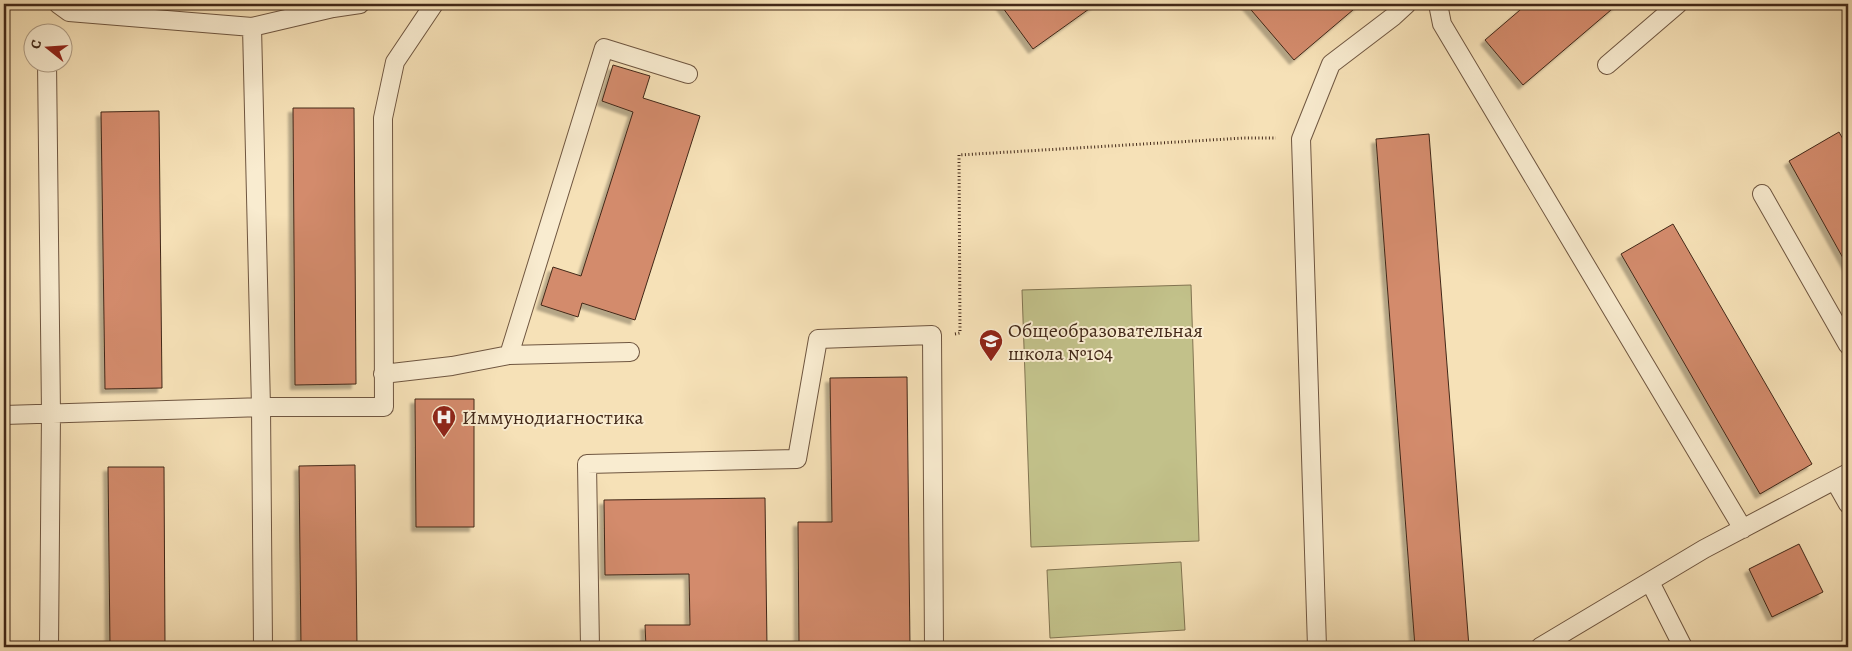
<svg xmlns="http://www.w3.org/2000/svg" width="1852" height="651" viewBox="0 0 1852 651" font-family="Alegreya,serif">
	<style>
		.green { fill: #c2c18a; stroke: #827451 }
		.building { fill: #d38b6c; stroke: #422818; filter: url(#shadow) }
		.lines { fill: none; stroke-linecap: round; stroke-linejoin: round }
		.lane-casing { stroke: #6f5640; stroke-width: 20 }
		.path { stroke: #422818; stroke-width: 3; stroke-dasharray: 1 2.5; stroke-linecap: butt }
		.lane { stroke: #f9ecd0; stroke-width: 18 }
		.labels { text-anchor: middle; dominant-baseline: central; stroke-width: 4; stroke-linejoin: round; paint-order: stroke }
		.poi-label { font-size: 20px; fill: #422818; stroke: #f9ecd0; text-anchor: start }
	</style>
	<defs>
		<filter id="shadow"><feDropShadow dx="-4.5" dy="4.5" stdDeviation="1" flood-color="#0004"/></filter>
	</defs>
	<rect width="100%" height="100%" fill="#f6e1b7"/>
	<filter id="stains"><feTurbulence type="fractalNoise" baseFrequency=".004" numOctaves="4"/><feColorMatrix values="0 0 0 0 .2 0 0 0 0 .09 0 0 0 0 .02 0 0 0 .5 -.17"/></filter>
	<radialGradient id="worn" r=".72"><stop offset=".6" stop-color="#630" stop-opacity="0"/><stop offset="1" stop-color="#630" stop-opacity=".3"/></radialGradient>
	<path class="green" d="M 1191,285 L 1199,541 L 1031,547 L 1022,290 Z
		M 1181,562 L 1185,630 L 1050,638 L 1047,570 Z"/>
	<path class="building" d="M 1000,4 L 1096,4 L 1033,49 Z
		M 1246,4 L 1360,4 L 1294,60 Z
		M 1527,4 L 1618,4 L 1523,85 L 1485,40 Z
		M 613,65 L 650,76 L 643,98 L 700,116 L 635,320 L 582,303 L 578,317 L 541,305 L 553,267 L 581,276 L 633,112 L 602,101 Z
		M 293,108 L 354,108 L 356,384 L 295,385 Z
		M 159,111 L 162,388 L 105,389 L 101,112 Z
		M 1839,132 L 1848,148 L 1848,267 L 1789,161 Z
		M 1429,134 L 1469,647 L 1415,647 L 1376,139 Z
		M 1673,224 L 1812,464 L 1760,494 L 1621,254 Z
		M 907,377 L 910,647 L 799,647 L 798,522 L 832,522 L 830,378 Z
		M 415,399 L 474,399 L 474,527 L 416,527 Z
		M 355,465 L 357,647 L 301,647 L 299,466 Z
		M 108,467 L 164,467 L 165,647 L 110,647 Z
		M 765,498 L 767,647 L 646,647 L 645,625 L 690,625 L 689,574 L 605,575 L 604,500 Z
		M 1799,544 L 1823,592 L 1772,617 L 1749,569 Z"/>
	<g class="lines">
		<g class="lane-casing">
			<path id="lane" d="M 58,4 L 69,12 L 252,27 L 261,407 L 263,647
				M 1438,4 L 1442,24 L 1743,529
				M 252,27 L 333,8 L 360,4
				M 47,62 L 51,413 L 49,647
				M 1607,65 L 1678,4
				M 1762,194 L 1848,345
				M 509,355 L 630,352
				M 383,374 L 452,366 L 509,355 L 604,48 L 688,74
				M 4,415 L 261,407 L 384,407 L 383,118 L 395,62 L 434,4
				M 1835,481 L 1848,504
				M 1650,582 L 1683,647
				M 590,647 L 587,464 L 797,459 L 818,339 L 932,335 L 934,647
				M 1317,647 L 1301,139 L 1331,64 L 1394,16 L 1407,4
				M 1540,647 L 1704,549 L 1848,473"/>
		</g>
		<path class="path" d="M 955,334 L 960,333 L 959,155 L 1244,138 L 1276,138"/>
		<use href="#lane" class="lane"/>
	</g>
	<defs>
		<g id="school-pin" transform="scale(1.25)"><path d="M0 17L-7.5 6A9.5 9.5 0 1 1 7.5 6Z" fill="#8f2418" stroke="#f9ecd0"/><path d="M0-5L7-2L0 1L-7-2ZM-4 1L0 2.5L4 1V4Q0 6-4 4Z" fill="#fff"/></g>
		<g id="hospital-pin" transform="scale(1.25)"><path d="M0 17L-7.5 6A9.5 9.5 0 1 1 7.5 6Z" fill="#8f2418" stroke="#f9ecd0"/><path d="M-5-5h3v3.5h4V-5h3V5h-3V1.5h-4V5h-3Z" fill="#fff"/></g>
	</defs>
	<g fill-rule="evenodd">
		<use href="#school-pin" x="991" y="341"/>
		<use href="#hospital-pin" x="444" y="417"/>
	</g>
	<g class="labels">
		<g class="poi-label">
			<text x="1008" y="330">Общеобразовательная<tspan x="1008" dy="23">школа №104</tspan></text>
			<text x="462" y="417">Иммунодиагностика</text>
		</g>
	</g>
	<rect width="1852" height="651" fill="none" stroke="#f6e1b7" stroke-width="20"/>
	<rect x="5" y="5" width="1842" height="641" fill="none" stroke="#422818" stroke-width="2.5"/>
	<rect x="10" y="10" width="1832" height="631" fill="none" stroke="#422818"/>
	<g transform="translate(48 48) rotate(287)"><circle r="24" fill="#f9ecd0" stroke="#b09e86"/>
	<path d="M0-4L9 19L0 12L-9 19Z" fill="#8f2418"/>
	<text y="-8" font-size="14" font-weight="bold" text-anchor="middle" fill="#422818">С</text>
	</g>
	<rect width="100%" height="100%" filter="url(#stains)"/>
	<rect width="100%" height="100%" fill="url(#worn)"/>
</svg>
